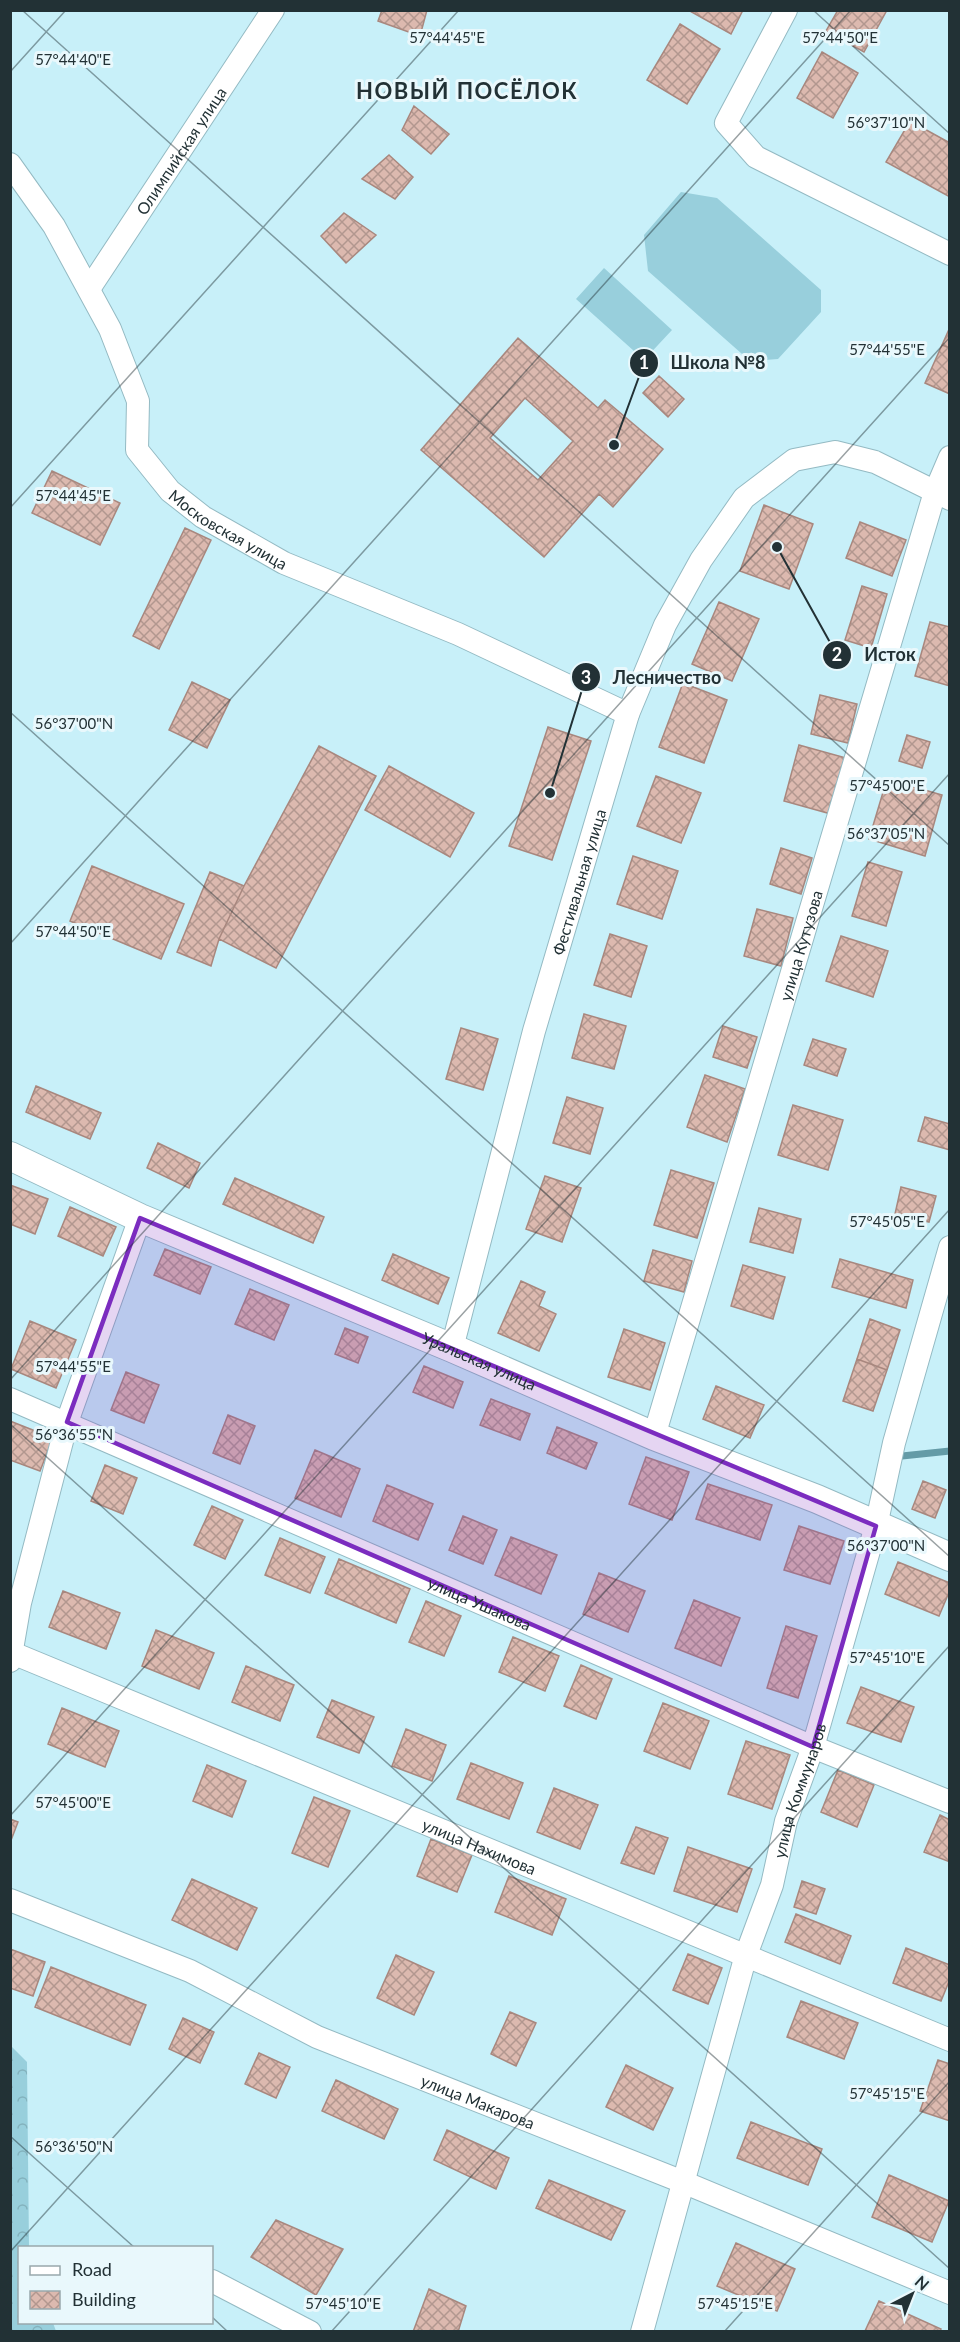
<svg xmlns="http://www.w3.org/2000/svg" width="960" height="2342" viewBox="0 0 960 2342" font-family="Lato,sans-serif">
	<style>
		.forest { fill: url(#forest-crowns) }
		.pitch { fill: #98cfdc }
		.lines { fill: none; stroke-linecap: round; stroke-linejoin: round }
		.stream { stroke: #649ba7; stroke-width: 7 }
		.building { fill: url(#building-cross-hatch); stroke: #a8877e; stroke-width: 1.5; fill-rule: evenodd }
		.minor-casing { stroke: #94bac3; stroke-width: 24 }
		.tertiary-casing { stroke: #94bac3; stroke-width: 30 }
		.minor { stroke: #fff; stroke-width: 22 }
		.tertiary { stroke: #fff; stroke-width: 28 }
		.marked { fill: #7b2cbf; fill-opacity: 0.2; stroke: #7b2cbf; stroke-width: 4.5; stroke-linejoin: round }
		.ticks { fill: none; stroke: #223135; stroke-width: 1.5; stroke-opacity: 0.45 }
		.labels { text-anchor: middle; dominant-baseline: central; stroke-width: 6; stroke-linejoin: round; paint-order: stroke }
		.street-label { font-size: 16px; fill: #223135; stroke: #e9f8fc }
		.district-label { font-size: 22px; font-weight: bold; letter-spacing: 1.5px; fill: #223135; stroke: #e9f8fc }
		.ticks-label { font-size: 15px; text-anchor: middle; fill: #223135; stroke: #e9f8fc; stroke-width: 6; stroke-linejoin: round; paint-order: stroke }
		.leader { fill: none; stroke: #223135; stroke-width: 2 }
		.callout-dot { fill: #223135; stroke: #e9f8fc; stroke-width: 2 }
		.mark-label { font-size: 18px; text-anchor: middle; font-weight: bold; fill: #fff }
		.callout-label { font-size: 18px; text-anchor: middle; font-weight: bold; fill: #223135; stroke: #e9f8fc; stroke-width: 6; stroke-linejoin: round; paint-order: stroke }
	</style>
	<defs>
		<pattern id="forest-crowns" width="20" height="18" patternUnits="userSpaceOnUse" patternTransform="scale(1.5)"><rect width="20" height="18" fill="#98cfdc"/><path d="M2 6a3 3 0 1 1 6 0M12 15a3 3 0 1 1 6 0" fill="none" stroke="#83b2bd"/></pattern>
		<pattern id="building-cross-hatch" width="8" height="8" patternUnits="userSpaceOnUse" patternTransform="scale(1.5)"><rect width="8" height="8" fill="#dcb9af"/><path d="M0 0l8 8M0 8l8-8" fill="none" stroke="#b2978f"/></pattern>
	</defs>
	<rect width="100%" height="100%" fill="#c8f0f9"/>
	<path class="forest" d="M 10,2045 L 27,2062 L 29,2247 L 20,2248 L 20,2322 L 53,2323 L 56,2331 L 11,2331 Z"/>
	<path class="pitch" d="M 681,192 L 717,198 L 821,290 L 821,312 L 778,359 L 750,361 L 648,271 L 644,235 Z
		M 604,268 L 672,330 L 644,360 L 576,299 Z"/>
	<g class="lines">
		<path class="stream" d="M 902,1456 L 950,1451"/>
	</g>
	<path class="building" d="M 382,10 L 427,10 L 420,36 L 378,21 Z
		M 688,10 L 743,10 L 731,34 Z
		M 838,10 L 887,10 L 864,52 L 826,31 Z
		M 680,24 L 720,49 L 687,104 L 647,80 Z
		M 822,52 L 858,73 L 833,118 L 797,98 Z
		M 414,106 L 449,134 L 431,154 L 402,130 Z
		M 910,121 L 950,143 L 950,197 L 886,162 Z
		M 389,155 L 413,177 L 395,199 L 362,179 Z
		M 344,213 L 376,235 L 346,263 L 321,236 Z
		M 950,327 L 950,348 L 942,345 Z
		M 518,338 L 598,408 L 605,400 L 663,449 L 613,507 L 599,494 L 544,557 L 421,450 ZM 525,398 L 573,441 L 538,480 L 490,438 Z
		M 942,345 L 950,348 L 950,394 L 925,383 Z
		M 659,376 L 684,399 L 668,417 L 643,393 Z
		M 52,471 L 120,503 L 100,545 L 32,513 Z
		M 764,505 L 813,524 L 789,589 L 740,571 Z
		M 860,522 L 906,540 L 892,576 L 846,558 Z
		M 185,528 L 211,540 L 159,649 L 133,636 Z
		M 862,586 L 887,594 L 871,648 L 845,640 Z
		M 719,602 L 759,619 L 732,681 L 692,664 Z
		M 930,622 L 950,627 L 950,686 L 915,676 Z
		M 192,682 L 230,700 L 207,748 L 169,730 Z
		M 683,683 L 727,700 L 704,763 L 659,747 Z
		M 820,695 L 857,704 L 848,743 L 811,734 Z
		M 548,727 L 591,741 L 552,860 L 509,846 Z
		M 907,735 L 930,742 L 922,768 L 899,761 Z
		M 799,745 L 846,758 L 831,814 L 784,801 Z
		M 319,746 L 376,776 L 276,968 L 219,939 L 244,886 Z
		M 389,766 L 474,813 L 450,857 L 365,810 Z
		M 656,776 L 701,793 L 681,843 L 637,826 Z
		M 887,779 L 942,795 L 925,856 L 869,839 Z
		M 781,848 L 812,858 L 801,894 L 770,884 Z
		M 633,856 L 678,871 L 662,919 L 617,904 Z
		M 868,862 L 902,872 L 886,926 L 852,916 Z
		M 92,866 L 184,904 L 161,959 L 70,921 Z
		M 210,872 L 244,886 L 219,939 L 211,966 L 177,952 Z
		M 757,909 L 793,918 L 781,966 L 744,956 Z
		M 610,934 L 647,946 L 631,997 L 594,985 Z
		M 841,936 L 888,951 L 873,997 L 826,981 Z
		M 584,1014 L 626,1026 L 614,1069 L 572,1058 Z
		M 723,1026 L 757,1037 L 747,1068 L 713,1057 Z
		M 461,1028 L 498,1039 L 483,1090 L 446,1079 Z
		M 813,1039 L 846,1049 L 837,1076 L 804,1065 Z
		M 705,1075 L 745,1089 L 727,1142 L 687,1127 Z
		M 36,1086 L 101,1113 L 90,1139 L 26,1112 Z
		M 567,1097 L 603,1108 L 590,1154 L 553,1143 Z
		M 793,1105 L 843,1120 L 828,1170 L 778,1155 Z
		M 925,1117 L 950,1124 L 950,1150 L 918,1141 Z
		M 158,1143 L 200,1163 L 189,1188 L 147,1168 Z
		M 671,1170 L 714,1183 L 697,1238 L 654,1225 Z
		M 545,1176 L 581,1188 L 562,1242 L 526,1229 Z
		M 235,1178 L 324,1217 L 313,1243 L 223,1204 Z
		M 10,1185 L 48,1199 L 35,1234 L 10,1224 Z
		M 901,1187 L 936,1196 L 929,1222 L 895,1214 Z
		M 70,1207 L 116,1227 L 103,1256 L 58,1236 Z
		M 759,1208 L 801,1219 L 793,1253 L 750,1242 Z
		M 165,1249 L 211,1267 L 200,1294 L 154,1275 Z
		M 653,1250 L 692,1261 L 684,1292 L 644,1281 Z
		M 393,1254 L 449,1278 L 438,1304 L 382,1280 Z
		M 840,1259 L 913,1280 L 906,1308 L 832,1287 Z
		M 743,1265 L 785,1277 L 773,1319 L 731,1306 Z
		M 521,1281 L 545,1292 L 539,1306 L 556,1314 L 539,1351 L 498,1333 Z
		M 250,1289 L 289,1305 L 274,1340 L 235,1324 Z
		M 870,1319 L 900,1330 L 887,1370 L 857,1359 Z
		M 30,1321 L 76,1340 L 56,1388 L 11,1369 Z
		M 345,1328 L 368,1337 L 358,1363 L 335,1354 Z
		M 624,1329 L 665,1343 L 650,1390 L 608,1377 Z
		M 857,1359 L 887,1370 L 873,1411 L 843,1401 Z
		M 424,1366 L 463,1382 L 453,1408 L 413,1392 Z
		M 126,1372 L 159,1385 L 144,1423 L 111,1410 Z
		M 716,1386 L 764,1405 L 750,1438 L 703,1419 Z
		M 491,1399 L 530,1414 L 520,1440 L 480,1425 Z
		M 228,1415 L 255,1426 L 240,1464 L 213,1453 Z
		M 10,1421 L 53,1438 L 40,1471 L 10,1460 Z
		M 557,1427 L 597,1443 L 586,1469 L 547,1453 Z
		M 315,1450 L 360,1469 L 341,1517 L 295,1498 Z
		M 646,1457 L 689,1472 L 672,1520 L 629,1504 Z
		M 105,1465 L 137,1478 L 123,1514 L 91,1501 Z
		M 923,1481 L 946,1490 L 935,1518 L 912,1509 Z
		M 708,1484 L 772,1505 L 760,1540 L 696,1519 Z
		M 387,1485 L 433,1504 L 418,1540 L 373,1521 Z
		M 212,1506 L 243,1520 L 225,1559 L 194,1545 Z
		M 463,1516 L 497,1530 L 483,1564 L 449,1550 Z
		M 799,1526 L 844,1541 L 830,1584 L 784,1570 Z
		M 511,1537 L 557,1555 L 541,1594 L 495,1575 Z
		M 280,1538 L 325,1557 L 310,1593 L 265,1575 Z
		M 339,1559 L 410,1589 L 396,1623 L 325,1593 Z
		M 898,1562 L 950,1583 L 950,1590 L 939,1616 L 885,1594 Z
		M 599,1573 L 645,1591 L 628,1632 L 583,1614 Z
		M 63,1591 L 120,1613 L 106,1649 L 49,1627 Z
		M 694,1600 L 740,1618 L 721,1666 L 675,1648 Z
		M 426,1601 L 461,1616 L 444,1656 L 409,1642 Z
		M 786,1626 L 817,1636 L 798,1698 L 767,1688 Z
		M 156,1630 L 214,1653 L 199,1689 L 142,1666 Z
		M 513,1637 L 559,1656 L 545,1691 L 499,1672 Z
		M 581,1665 L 612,1679 L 596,1719 L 564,1706 Z
		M 246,1666 L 294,1685 L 280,1721 L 232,1702 Z
		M 861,1687 L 914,1707 L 901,1742 L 847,1723 Z
		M 332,1700 L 374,1717 L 359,1753 L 317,1737 Z
		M 663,1703 L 709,1721 L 690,1769 L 644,1751 Z
		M 62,1708 L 119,1731 L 105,1767 L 48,1744 Z
		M 406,1729 L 446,1745 L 432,1781 L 392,1766 Z
		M 746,1741 L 790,1755 L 772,1809 L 728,1794 Z
		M 471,1763 L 523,1783 L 509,1819 L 457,1799 Z
		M 207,1765 L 246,1781 L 232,1817 L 193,1801 Z
		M 838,1770 L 874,1785 L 857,1827 L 821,1812 Z
		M 554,1788 L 598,1805 L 580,1849 L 537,1832 Z
		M 314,1797 L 350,1811 L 328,1867 L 292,1853 Z
		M 940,1815 L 950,1820 L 950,1862 L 924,1852 Z
		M 10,1819 L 18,1822 L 10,1843 Z
		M 636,1827 L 668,1838 L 654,1874 L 621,1863 Z
		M 431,1839 L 472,1855 L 457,1892 L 417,1876 Z
		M 688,1847 L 752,1869 L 737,1912 L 674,1891 Z
		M 509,1876 L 566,1899 L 552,1935 L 495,1912 Z
		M 192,1879 L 257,1908 L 237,1950 L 172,1920 Z
		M 802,1881 L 825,1889 L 816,1914 L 794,1907 Z
		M 796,1914 L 851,1936 L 840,1964 L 785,1942 Z
		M 906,1948 L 950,1965 L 950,1979 L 941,2001 L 893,1983 Z
		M 10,1949 L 45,1962 L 33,1996 L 10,1988 Z
		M 688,1954 L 722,1968 L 708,2004 L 673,1990 Z
		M 396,1955 L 434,1972 L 414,2015 L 377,1998 Z
		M 51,1967 L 146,2005 L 130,2045 L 35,2007 Z
		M 801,2001 L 858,2023 L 844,2059 L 787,2037 Z
		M 510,2012 L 536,2023 L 516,2066 L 491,2054 Z
		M 183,2018 L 214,2032 L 200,2063 L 169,2049 Z
		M 259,2053 L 290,2067 L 276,2098 L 245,2084 Z
		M 938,2060 L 950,2064 L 950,2121 L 920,2111 Z
		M 626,2065 L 673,2088 L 653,2130 L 606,2107 Z
		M 336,2080 L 398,2109 L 384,2139 L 322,2111 Z
		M 751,2122 L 822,2149 L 808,2185 L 737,2158 Z
		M 447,2130 L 509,2158 L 496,2189 L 434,2160 Z
		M 889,2175 L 949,2201 L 932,2242 L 872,2217 Z
		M 549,2180 L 625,2211 L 611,2240 L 536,2208 Z
		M 276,2220 L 343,2249 L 316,2295 L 251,2257 Z
		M 736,2243 L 795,2269 L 777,2311 L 717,2286 Z
		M 429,2289 L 466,2306 L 458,2332 L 413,2332 Z
		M 879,2301 L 941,2329 L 939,2332 L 865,2331 Z"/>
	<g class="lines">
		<g class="minor-casing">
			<g id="minor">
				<path d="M 786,10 L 726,123 L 756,157 L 950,254"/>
				<path id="s1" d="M 10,164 L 54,226 L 110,329 L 138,401 L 137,450 L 170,491 L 203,517 L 284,563 L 458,634 L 628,714"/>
				<path id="s2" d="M 89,289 L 273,10"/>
				<path id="s3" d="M 452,1348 L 534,1031 L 628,714 L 665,625 L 701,560 L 744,498 L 794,460 L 835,452 L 875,462 L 950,499"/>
				<path id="s4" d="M 10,1399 L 813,1747 L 950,1802"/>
				<path id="s5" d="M 654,1436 L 935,492 L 950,457"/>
				<path id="s6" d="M 10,1652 L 950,2040"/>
				<path d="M 10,1661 L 20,1603 L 67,1422 L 140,1218"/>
				<path id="s7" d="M 10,1900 L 190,1971 L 317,2037 L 683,2182 L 950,2293"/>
				<path d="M 212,2281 L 310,2332"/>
				<path id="s8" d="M 642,2332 L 746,1955 L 772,1885 L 786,1821 L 813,1747 L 876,1526 L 894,1443 L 950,1247"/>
			</g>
		</g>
		<g class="tertiary-casing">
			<g id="tertiary">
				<path id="s9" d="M 10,1156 L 140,1218 L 452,1348 L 654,1436 L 817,1499 L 950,1557"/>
			</g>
		</g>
		<use href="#minor" class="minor"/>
		<use href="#tertiary" class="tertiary"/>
	</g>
	<path class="marked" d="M 140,1218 L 876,1526 L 813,1747 L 67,1422 Z"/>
	<path class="ticks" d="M 22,10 L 950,846M 813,10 L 950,134M 10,72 L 66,10M 10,508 L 459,10M 10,712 L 950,1557M 10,944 L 851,10M 10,1380 L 950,337M 10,1424 L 950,2269M 10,1816 L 950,773M 10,2136 L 135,2248M 10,2252 L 950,1209M 212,2317 L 228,2332M 331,2332 L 950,1645M 724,2332 L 950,2081"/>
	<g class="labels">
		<g class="street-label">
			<text stroke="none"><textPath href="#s2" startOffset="166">Олимпийская улица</textPath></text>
			<text stroke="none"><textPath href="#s1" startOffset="442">Московская улица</textPath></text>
			<text stroke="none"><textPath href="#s3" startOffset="483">Фестивальная улица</textPath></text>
			<text stroke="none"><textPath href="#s5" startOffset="512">улица Кутузова</textPath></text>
			<text stroke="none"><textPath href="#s9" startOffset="512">Уральская улица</textPath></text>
			<text stroke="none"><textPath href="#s4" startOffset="512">улица Ушакова</textPath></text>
			<text stroke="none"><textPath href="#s8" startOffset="564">улица Коммунаров</textPath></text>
			<text stroke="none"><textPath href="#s6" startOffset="508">улица Нахимова</textPath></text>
			<text stroke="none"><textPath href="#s7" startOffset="510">улица Макарова</textPath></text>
		</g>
		<g class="district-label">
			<text x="467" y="90">НОВЫЙ ПОСЁЛОК</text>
		</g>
	</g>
	<g class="ticks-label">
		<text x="447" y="43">57°44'45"E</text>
		<text x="840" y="43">57°44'50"E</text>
		<text x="73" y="65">57°44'40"E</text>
		<text x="886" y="128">56°37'10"N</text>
		<text x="887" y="355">57°44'55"E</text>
		<text x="73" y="501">57°44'45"E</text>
		<text x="74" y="729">56°37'00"N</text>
		<text x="887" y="791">57°45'00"E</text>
		<text x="886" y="839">56°37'05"N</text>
		<text x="73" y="937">57°44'50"E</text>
		<text x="887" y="1227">57°45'05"E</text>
		<text x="73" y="1372">57°44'55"E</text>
		<text x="74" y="1440">56°36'55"N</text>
		<text x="886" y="1551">56°37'00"N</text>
		<text x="887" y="1663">57°45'10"E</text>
		<text x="73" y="1808">57°45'00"E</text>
		<text x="887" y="2099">57°45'15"E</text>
		<text x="74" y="2152">56°36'50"N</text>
		<text x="343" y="2309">57°45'10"E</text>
		<text x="735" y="2309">57°45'15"E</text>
	</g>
	<path class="leader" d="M614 445L644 363M777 547L837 655M550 793L586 677"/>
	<g class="callout-dot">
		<circle cx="614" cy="445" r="6"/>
		<circle cx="777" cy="547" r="6"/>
		<circle cx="550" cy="793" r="6"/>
		<circle cx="644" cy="363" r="15"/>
		<circle cx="837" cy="655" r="15"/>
		<circle cx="586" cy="677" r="15"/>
	</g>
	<g class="mark-label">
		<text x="644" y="369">1</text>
		<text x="837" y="661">2</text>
		<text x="586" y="684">3</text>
	</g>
	<g class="callout-label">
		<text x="718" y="369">Школа №8</text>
		<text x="890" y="661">Исток</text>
		<text x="667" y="684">Лесничество</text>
	</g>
	<rect width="960" height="2342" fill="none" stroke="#223135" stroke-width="24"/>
	<rect x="18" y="2246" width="195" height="78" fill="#e9f8fc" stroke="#99a8ac" stroke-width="1.5"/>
	<rect x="30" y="2266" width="30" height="9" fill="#ffffff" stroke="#99a8ac" stroke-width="1.5"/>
	<text x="72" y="2276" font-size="18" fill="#223135">Road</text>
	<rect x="30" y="2291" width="30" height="18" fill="url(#building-cross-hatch)" stroke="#99a8ac" stroke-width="1.5"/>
	<text x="72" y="2306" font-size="18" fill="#223135">Building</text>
	<g transform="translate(912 2294) rotate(42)" stroke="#e9f8fc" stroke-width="4.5" paint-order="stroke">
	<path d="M0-4.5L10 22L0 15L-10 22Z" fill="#223135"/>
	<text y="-9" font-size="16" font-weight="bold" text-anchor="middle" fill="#223135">N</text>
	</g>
</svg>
